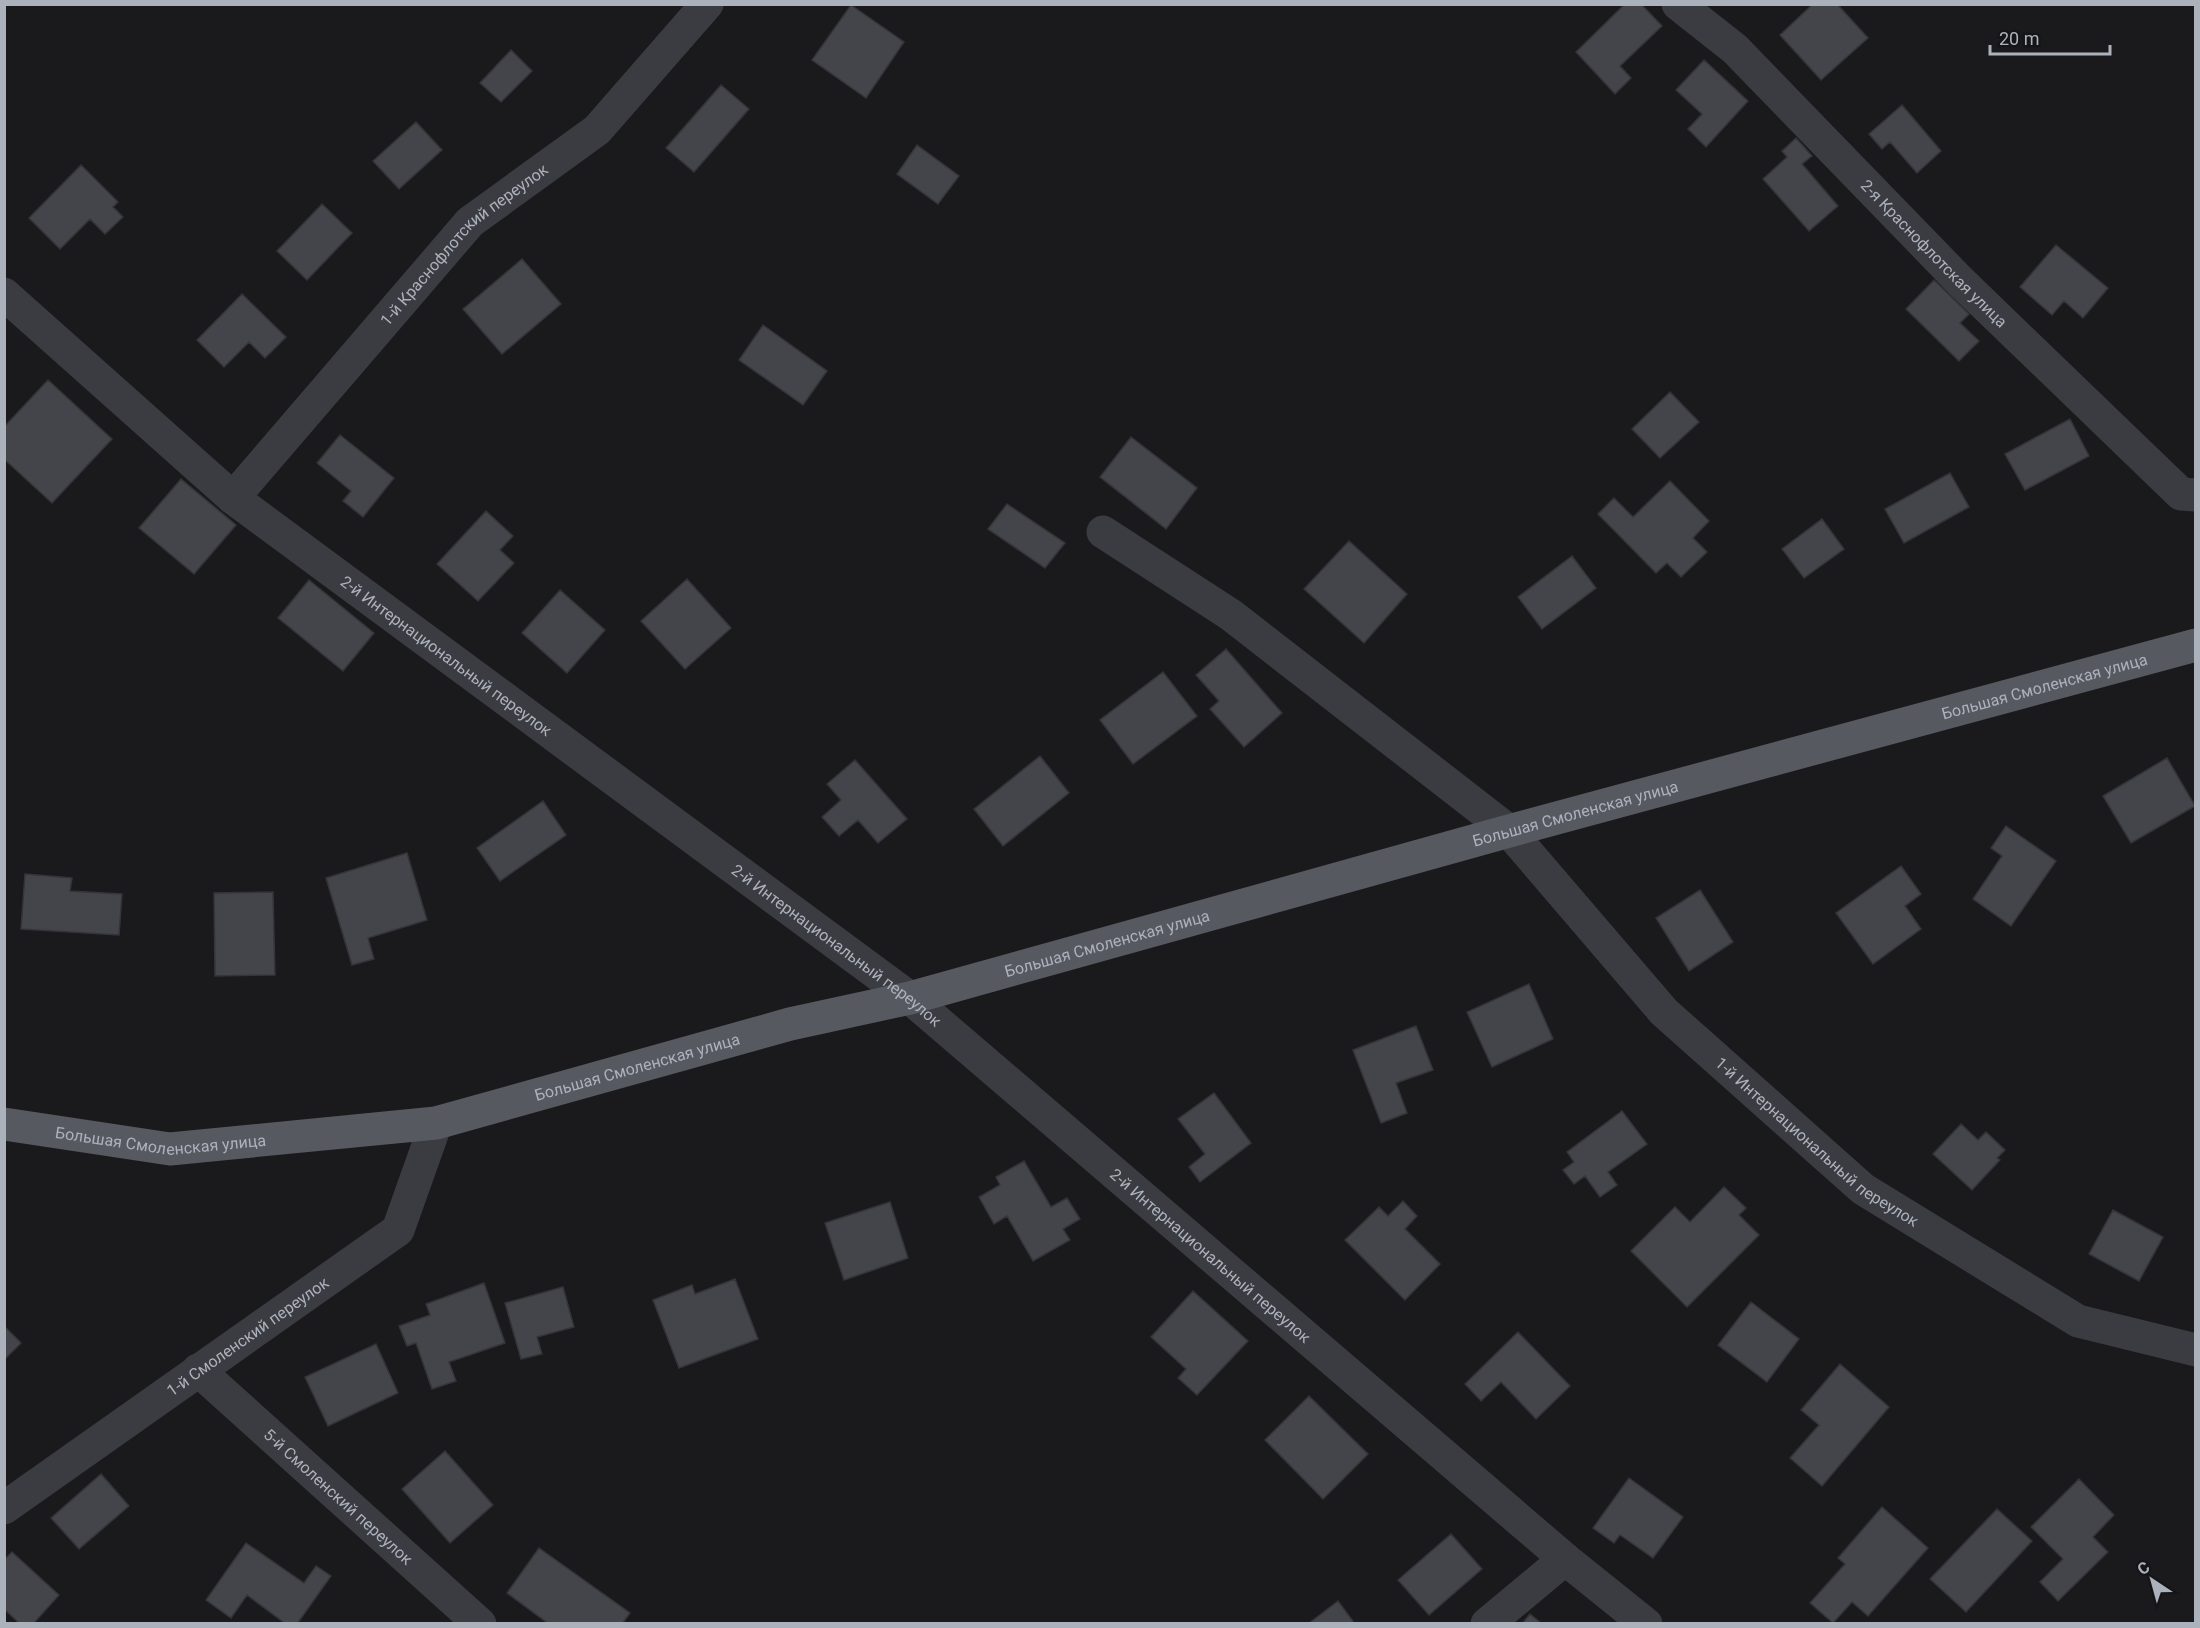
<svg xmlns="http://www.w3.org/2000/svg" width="2200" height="1628" viewBox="0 0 2200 1628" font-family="Roboto,sans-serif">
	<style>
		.building { fill: #44454a; stroke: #343439; stroke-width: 1.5 }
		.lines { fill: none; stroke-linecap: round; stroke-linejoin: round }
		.minor { stroke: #3b3c42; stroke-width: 33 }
		.major { stroke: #575961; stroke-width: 33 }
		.labels { text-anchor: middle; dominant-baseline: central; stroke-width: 5; stroke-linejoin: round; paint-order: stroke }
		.street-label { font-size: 16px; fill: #acb2bc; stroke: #151518 }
	</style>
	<rect width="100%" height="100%" fill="#1a1a1d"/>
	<path class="building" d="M 1625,4 L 1641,4 L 1662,26 L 1620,66 L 1631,78 L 1615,94 L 1576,52 Z
		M 1813,4 L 1837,4 L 1868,38 L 1821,80 L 1780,35 Z
		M 851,5 L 904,42 L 866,98 L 812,60 Z
		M 511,50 L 532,71 L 501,102 L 480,83 Z
		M 1704,60 L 1748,101 L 1706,147 L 1688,129 L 1702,114 L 1676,90 Z
		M 721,85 L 749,109 L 694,172 L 666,148 Z
		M 1902,105 L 1941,151 L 1917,173 L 1890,142 L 1882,149 L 1869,134 Z
		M 416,122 L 442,150 L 399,189 L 373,161 Z
		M 1796,138 L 1812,156 L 1802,164 L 1838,206 L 1809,231 L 1763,179 L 1787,157 L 1782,151 Z
		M 917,145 L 959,176 L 938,204 L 897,174 Z
		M 81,165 L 118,202 L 113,207 L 123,217 L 105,234 L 90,219 L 60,249 L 29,218 Z
		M 322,204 L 352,233 L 307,280 L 277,251 Z
		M 2056,245 L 2108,288 L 2083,318 L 2064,301 L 2052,315 L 2020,287 Z
		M 522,259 L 561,304 L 502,354 L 463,309 Z
		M 1934,280 L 1969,314 L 1960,323 L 1979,341 L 1959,361 L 1906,309 Z
		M 242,294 L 286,337 L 265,358 L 249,342 L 224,367 L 197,340 Z
		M 763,325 L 827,371 L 803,405 L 739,360 Z
		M 48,380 L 112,439 L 52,503 L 4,459 L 4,427 Z
		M 1670,392 L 1699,422 L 1660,458 L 1632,429 Z
		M 2070,419 L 2089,456 L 2025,490 L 2005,454 Z
		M 340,435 L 394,478 L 363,517 L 343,501 L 351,491 L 317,463 Z
		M 1131,437 L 1197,488 L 1166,529 L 1100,477 Z
		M 1950,473 L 1969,507 L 1904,543 L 1885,509 Z
		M 181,479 L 236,525 L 194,574 L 139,528 Z
		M 1670,481 L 1709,521 L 1693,538 L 1707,552 L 1681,577 L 1667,563 L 1656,573 L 1598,514 L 1614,498 L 1633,517 Z
		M 1007,504 L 1065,543 L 1045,568 L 988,529 Z
		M 486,511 L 513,536 L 500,550 L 514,563 L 478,601 L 437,564 Z
		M 1822,519 L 1844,549 L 1804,578 L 1782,549 Z
		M 1349,541 L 1407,594 L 1364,643 L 1304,589 Z
		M 1572,556 L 1596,588 L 1542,629 L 1518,597 Z
		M 687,579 L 731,628 L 685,669 L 641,621 Z
		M 309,580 L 374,633 L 343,671 L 278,618 Z
		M 560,590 L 605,630 L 567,673 L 522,633 Z
		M 1226,649 L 1282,713 L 1244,747 L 1210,709 L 1219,701 L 1196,675 Z
		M 1163,672 L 1197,716 L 1133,764 L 1100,720 Z
		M 1040,756 L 1069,793 L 1003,846 L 974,809 Z
		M 2167,758 L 2195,806 L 2131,843 L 2103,796 Z
		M 855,760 L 907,819 L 878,843 L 858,820 L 839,836 L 822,817 L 841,800 L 827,784 Z
		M 543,801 L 566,835 L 500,881 L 477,848 Z
		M 2006,826 L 2056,861 L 2011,926 L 1973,899 L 2002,856 L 1991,848 Z
		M 407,853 L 427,920 L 368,938 L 374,959 L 352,965 L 326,878 Z
		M 1901,866 L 1921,894 L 1905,906 L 1921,929 L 1873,964 L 1836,913 Z
		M 25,874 L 72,878 L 70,891 L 122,894 L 119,935 L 21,929 Z
		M 1700,890 L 1733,942 L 1689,971 L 1656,918 Z
		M 273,892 L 275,975 L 215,976 L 214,893 Z
		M 1529,984 L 1553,1039 L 1492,1067 L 1467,1012 Z
		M 1416,1026 L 1433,1070 L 1396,1083 L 1407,1113 L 1381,1123 L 1353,1050 Z
		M 1214,1093 L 1251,1143 L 1200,1182 L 1189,1167 L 1205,1154 L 1178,1119 Z
		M 1622,1111 L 1647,1144 L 1608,1172 L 1617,1185 L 1600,1197 L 1585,1176 L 1574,1184 L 1563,1170 L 1574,1162 L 1567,1152 Z
		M 1961,1124 L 1978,1140 L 1986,1132 L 2005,1150 L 1997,1158 L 2000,1160 L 1972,1190 L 1933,1154 Z
		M 1024,1161 L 1051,1207 L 1067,1198 L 1080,1219 L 1063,1229 L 1070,1240 L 1033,1261 L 1007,1216 L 994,1224 L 979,1197 L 1000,1185 L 996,1177 Z
		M 1724,1187 L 1746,1208 L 1739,1215 L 1759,1235 L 1687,1307 L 1631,1251 L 1675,1207 L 1690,1222 Z
		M 1403,1201 L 1417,1216 L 1405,1229 L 1440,1264 L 1405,1300 L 1345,1240 L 1379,1207 L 1388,1216 Z
		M 890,1202 L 908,1258 L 844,1280 L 825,1223 Z
		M 2113,1210 L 2163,1237 L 2139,1281 L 2089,1254 Z
		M 735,1279 L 758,1339 L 679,1368 L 653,1300 L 692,1285 L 695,1294 Z
		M 484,1283 L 505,1343 L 449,1362 L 456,1381 L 432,1389 L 416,1343 L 407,1346 L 399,1326 L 430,1315 L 426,1304 Z
		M 563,1287 L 574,1327 L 537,1337 L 542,1354 L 521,1359 L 505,1303 Z
		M 1193,1291 L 1248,1341 L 1197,1395 L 1178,1378 L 1186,1369 L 1151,1337 Z
		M 1751,1302 L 1799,1339 L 1767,1382 L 1718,1345 Z
		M 4,1326 L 21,1343 L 4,1360 Z
		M 1518,1332 L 1570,1386 L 1536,1419 L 1501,1382 L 1481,1401 L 1465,1384 Z
		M 376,1344 L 398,1393 L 328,1426 L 305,1377 Z
		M 1840,1364 L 1889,1407 L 1822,1486 L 1790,1458 L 1819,1425 L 1801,1410 Z
		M 1309,1396 L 1368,1454 L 1323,1499 L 1265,1440 Z
		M 445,1451 L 493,1505 L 450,1543 L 402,1489 Z
		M 101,1474 L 129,1506 L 79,1549 L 51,1518 Z
		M 1629,1478 L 1683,1517 L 1653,1558 L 1620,1535 L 1614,1543 L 1593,1528 Z
		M 2079,1479 L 2114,1515 L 2093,1537 L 2108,1552 L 2058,1601 L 2040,1582 L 2063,1559 L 2031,1527 Z
		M 1882,1507 L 1928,1548 L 1868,1616 L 1852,1602 L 1833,1623 L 1810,1603 L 1845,1564 L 1838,1558 Z
		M 1997,1509 L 2032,1541 L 1966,1612 L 1930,1579 Z
		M 1451,1534 L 1482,1569 L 1429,1615 L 1398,1580 Z
		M 246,1543 L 304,1583 L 316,1566 L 331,1576 L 297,1624 L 286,1624 L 247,1595 L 231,1618 L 206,1600 Z
		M 539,1548 L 630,1613 L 622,1624 L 549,1624 L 507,1593 Z
		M 12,1552 L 59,1595 L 33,1624 L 20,1624 L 4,1609 L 4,1560 Z
		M 1338,1601 L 1355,1624 L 1308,1624 Z
		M 1530,1614 L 1542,1624 L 1522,1624 Z"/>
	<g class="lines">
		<g class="minor">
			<path id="s1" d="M 1678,4 L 1735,49 L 1960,281 L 2181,494 L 2196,495"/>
			<path id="s2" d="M 4,294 L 233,498 L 910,998 L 1565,1559 L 1646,1624"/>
			<path id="s3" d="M 233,498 L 470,222 L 597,130 L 707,4"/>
			<path id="s4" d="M 1103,532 L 1231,615 L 1509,831 L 1664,1012 L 1863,1189 L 2078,1321 L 2196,1350"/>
			<path id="s5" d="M 198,1370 L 480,1624"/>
			<path id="s6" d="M 4,1508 L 398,1230 L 436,1123"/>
			<path d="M 1487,1624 L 1565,1559"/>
		</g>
		<path class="major" id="s7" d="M 4,1124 L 170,1149 L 436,1123 L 790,1024 L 910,998 L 1509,831 L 2196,645"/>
	</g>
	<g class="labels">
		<g class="street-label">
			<text stroke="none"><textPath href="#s3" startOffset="344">1-й Краснофлотский переулок</textPath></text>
			<text stroke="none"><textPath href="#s1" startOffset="358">2-я Краснофлотская улица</textPath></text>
			<text stroke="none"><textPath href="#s2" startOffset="572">2-й Интернациональный переулок</textPath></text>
			<text stroke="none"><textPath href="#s7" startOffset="2102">Большая Смоленская улица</textPath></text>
			<text stroke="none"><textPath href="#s7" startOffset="1616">Большая Смоленская улица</textPath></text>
			<text stroke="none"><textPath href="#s7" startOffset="1130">Большая Смоленская улица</textPath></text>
			<text stroke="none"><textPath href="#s2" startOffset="1058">2-й Интернациональный переулок</textPath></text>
			<text stroke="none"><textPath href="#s7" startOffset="644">Большая Смоленская улица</textPath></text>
			<text stroke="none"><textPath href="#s7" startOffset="158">Большая Смоленская улица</textPath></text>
			<text stroke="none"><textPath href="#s4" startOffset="944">1-й Интернациональный переулок</textPath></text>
			<text stroke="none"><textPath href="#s2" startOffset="1544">2-й Интернациональный переулок</textPath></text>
			<text stroke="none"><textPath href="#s6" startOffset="298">1-й Смоленский переулок</textPath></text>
			<text stroke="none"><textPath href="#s5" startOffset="189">5-й Смоленский переулок</textPath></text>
		</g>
	</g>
	<rect width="2200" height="1628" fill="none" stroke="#acb2bc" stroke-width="12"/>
	<g transform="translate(2152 1580) rotate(324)" stroke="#151518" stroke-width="4.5" paint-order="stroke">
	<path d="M0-4.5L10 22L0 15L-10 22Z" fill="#acb2bc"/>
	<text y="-9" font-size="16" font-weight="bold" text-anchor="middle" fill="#acb2bc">С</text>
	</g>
	<path d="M1990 45v9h120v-9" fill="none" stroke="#acb2bc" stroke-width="3"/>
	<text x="1999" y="45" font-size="18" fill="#acb2bc" stroke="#151518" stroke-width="4.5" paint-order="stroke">20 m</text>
</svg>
